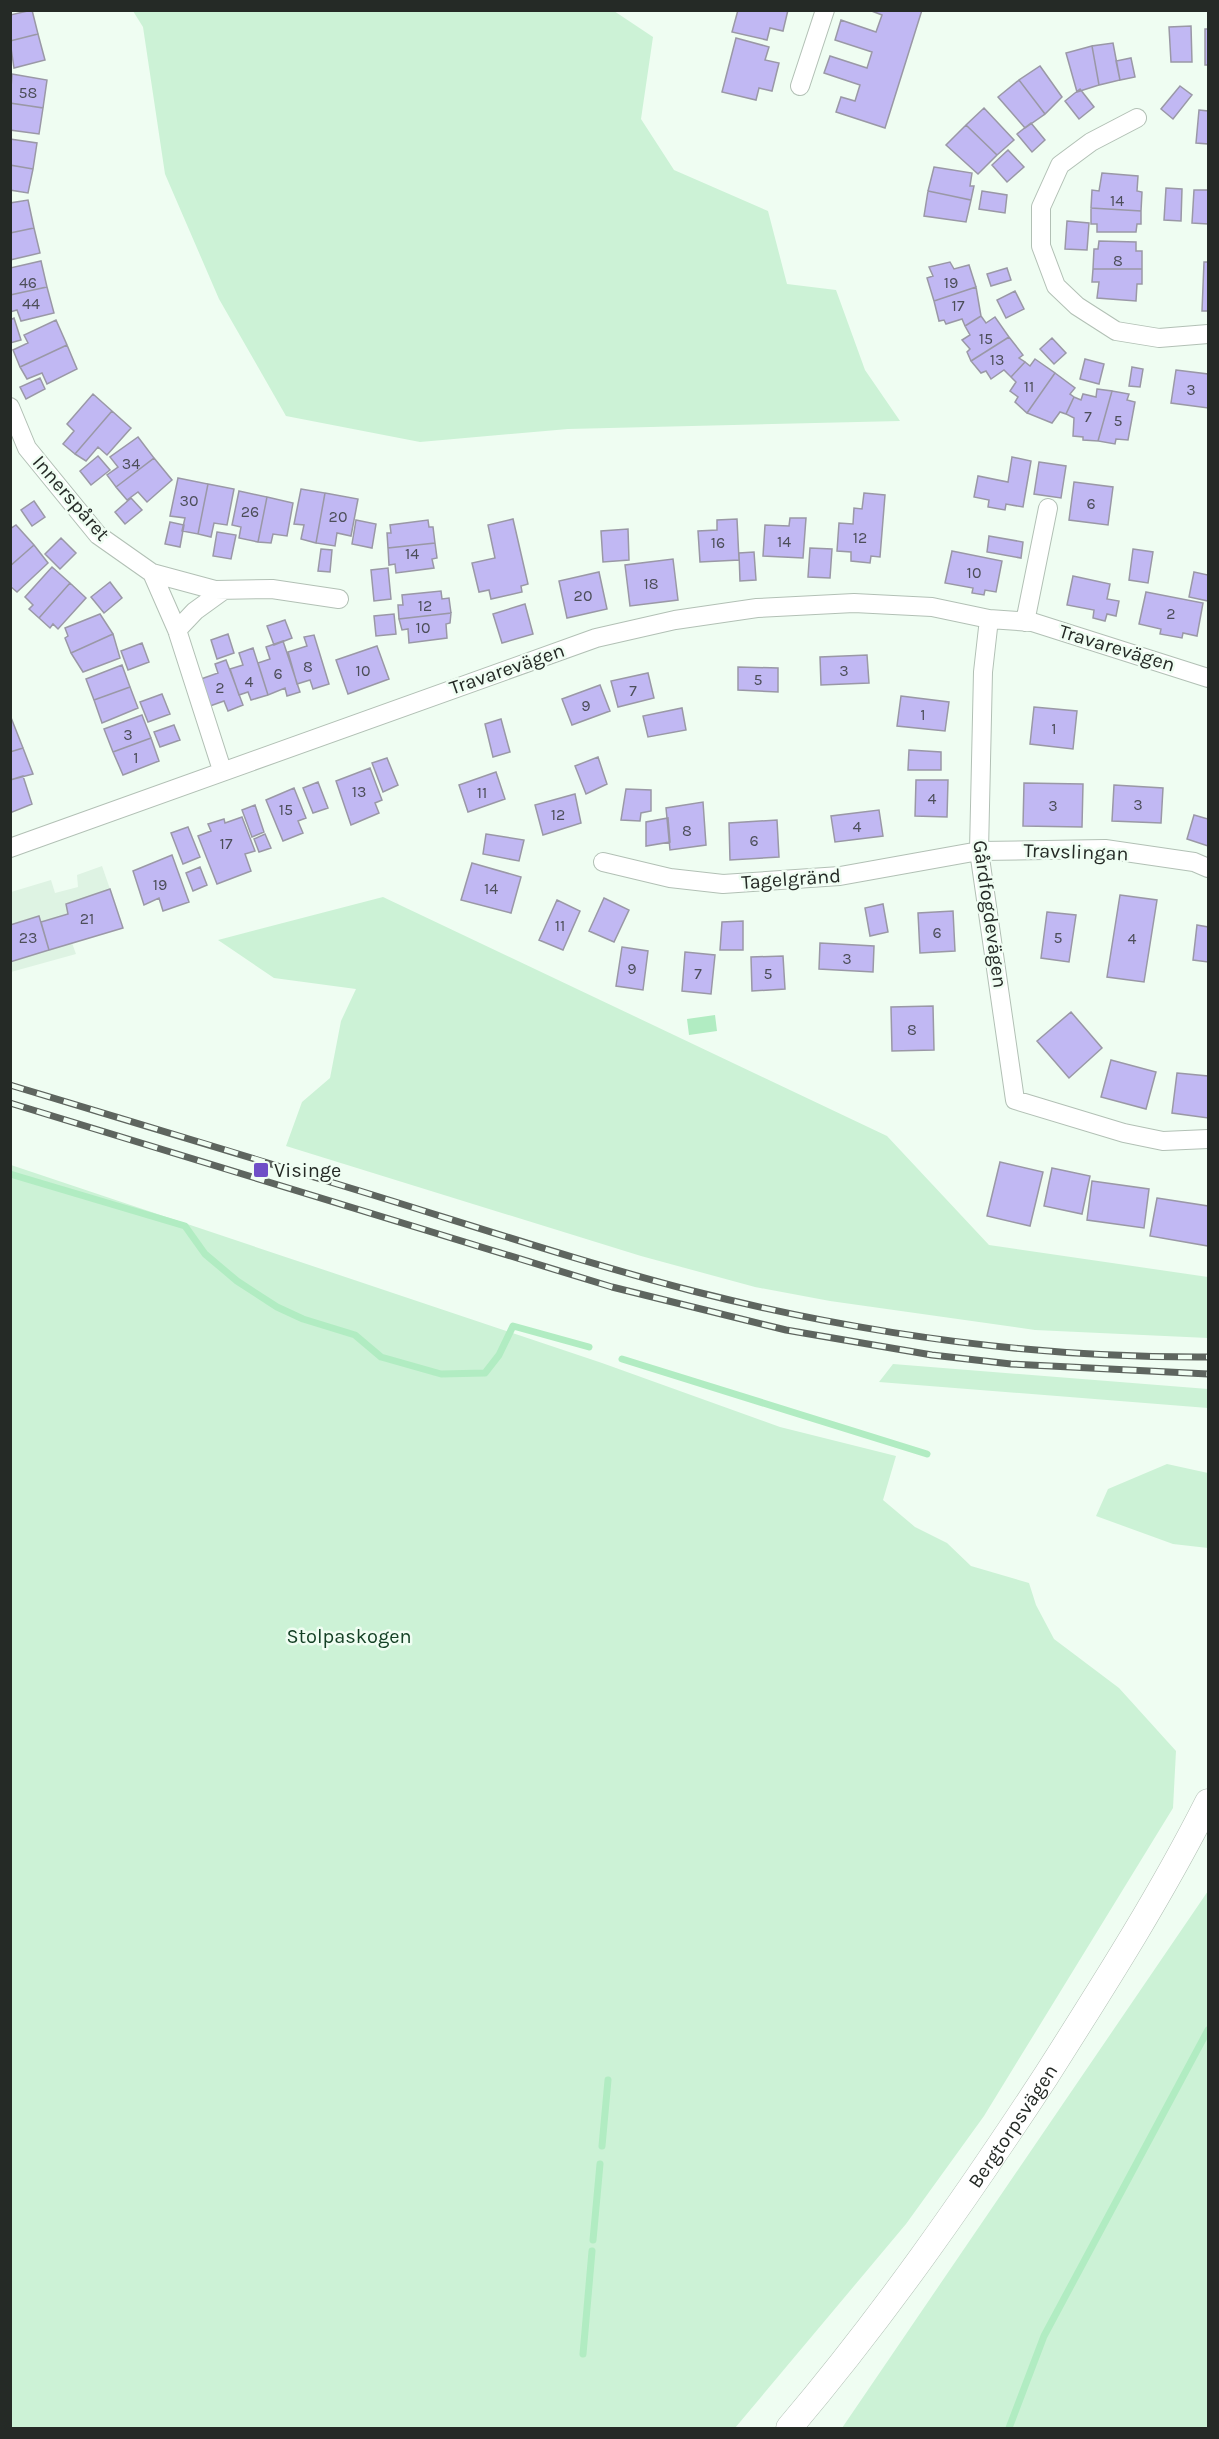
<svg xmlns="http://www.w3.org/2000/svg" width="1219" height="2439" viewBox="0 0 1219 2439" font-family="Karla,sans-serif">
	<style>
		.built { fill: #def3e3 }
		.green { fill: #ccf2d6 }
		.water { fill: #b1ecc2 }
		.lines { fill: none; stroke-linecap: round; stroke-linejoin: round }
		.stream { stroke: #b1ecc2; stroke-width: 7 }
		.building { fill: #c1b8f3; stroke: #9a98a6; stroke-width: 1.5 }
		.street-casing { stroke: #b2c0b5; stroke-width: 20 }
		.secondary-casing { stroke: #b2c0b5; stroke-width: 27 }
		.street { stroke: #fff; stroke-width: 18 }
		.secondary { stroke: #fff; stroke-width: 26 }
		.rail-casing { stroke: #5e655f; stroke-width: 7 }
		.rail { stroke: #effdf2; stroke-width: 4.5; stroke-dasharray: 14; stroke-linecap: butt }
		.poi-dot { fill: #6f4ec7; stroke: #effdf2; stroke-width: 2 }
		.labels { text-anchor: middle; dominant-baseline: central; stroke-width: 5; stroke-linejoin: round; paint-order: stroke }
		.number-label { font-size: 16px; fill: #4c4e59 }
		.street-label { font-size: 20px; fill: #252a26; stroke: #effdf2 }
		.poi-label { font-size: 20px; fill: #252a26; stroke: #effdf2; text-anchor: start }
		.park-label { font-size: 20px; fill: #144025; stroke: #effdf2 }
	</style>
	<rect width="100%" height="100%" fill="#effdf2"/>
	<path class="built" d="M 102,866 L 110,889 L 66,904 L 68,914 L 41,922 L 39,916 L 11,925 L 11,892 L 51,880 L 55,893 L 78,887 L 77,875 Z
		M 72,943 L 76,954 L 11,972 L 11,962 Z"/>
	<path class="green" d="M 133,11 L 614,11 L 653,37 L 641,119 L 674,170 L 768,211 L 787,284 L 836,290 L 865,370 L 900,421 L 568,429 L 420,442 L 286,416 L 219,299 L 165,174 L 143,27 Z
		M 383,897 L 887,1136 L 989,1245 L 1208,1277 L 1208,1338 L 1035,1330 L 830,1301 L 755,1287 L 641,1256 L 286,1146 L 302,1102 L 330,1078 L 341,1021 L 356,989 L 274,978 L 218,940 Z
		M 11,1165 L 602,1363 L 780,1427 L 896,1456 L 883,1500 L 915,1527 L 947,1543 L 971,1566 L 1029,1583 L 1036,1605 L 1054,1639 L 1119,1688 L 1176,1751 L 1173,1808 L 984,2116 L 906,2224 L 735,2428 L 11,2428 Z
		M 893,1364 L 1208,1389 L 1208,1408 L 879,1382 Z
		M 1167,1464 L 1208,1473 L 1208,1548 L 1173,1544 L 1096,1516 L 1108,1489 Z
		M 1208,1891 L 1208,2428 L 842,2428 Z"/>
	<path class="water" d="M 715,1015 L 717,1031 L 689,1035 L 687,1019 Z"/>
	<g class="lines">
		<path class="stream" d="M 10,1174 L 185,1226 L 205,1254 L 237,1281 L 277,1307 L 303,1319 L 355,1335 L 381,1357 L 441,1374 L 485,1373 L 499,1355 L 513,1326 L 589,1347
			M 622,1359 L 927,1454
			M 602,2146 L 608,2080
			M 593,2240 L 600,2164
			M 583,2354 L 592,2251
			M 1009,2428 L 1044,2336 L 1208,2030"/>
	</g>
	<path class="building" d="M 32,10 L 38,34 L 10,41 L 10,15 Z
		M 738,10 L 788,10 L 783,31 L 770,28 L 767,40 L 732,32 Z
		M 869,10 L 922,10 L 885,128 L 836,112 L 841,97 L 855,101 L 860,85 L 824,73 L 830,56 L 867,68 L 872,52 L 835,40 L 841,20 L 876,32 L 882,15 Z
		M 1191,26 L 1192,62 L 1171,62 L 1169,27 Z
		M 1205,29 L 1208,29 L 1208,65 L 1205,65 Z
		M 38,34 L 45,60 L 14,68 L 10,41 Z
		M 736,38 L 769,47 L 765,60 L 779,63 L 772,91 L 759,88 L 756,100 L 722,92 Z
		M 1113,43 L 1120,80 L 1099,85 L 1092,46 Z
		M 1092,46 L 1099,85 L 1077,92 L 1066,53 Z
		M 1131,58 L 1135,77 L 1120,80 L 1116,61 Z
		M 1040,66 L 1062,97 L 1045,114 L 1019,80 Z
		M 12,74 L 47,80 L 43,108 L 10,103 Z
		M 1019,80 L 1045,114 L 1025,128 L 998,97 Z
		M 1180,86 L 1192,95 L 1173,119 L 1161,109 Z
		M 1080,89 L 1094,107 L 1079,119 L 1065,101 Z
		M 10,103 L 43,108 L 39,134 L 10,130 Z
		M 984,108 L 1014,140 L 997,155 L 966,125 Z
		M 1199,110 L 1208,111 L 1208,148 L 1208,144 L 1196,143 Z
		M 1031,123 L 1045,140 L 1032,152 L 1017,134 Z
		M 966,125 L 997,155 L 978,174 L 946,145 Z
		M 10,139 L 37,143 L 33,169 L 10,165 Z
		M 1008,150 L 1024,167 L 1007,182 L 992,165 Z
		M 10,165 L 33,169 L 28,193 L 10,190 Z
		M 934,167 L 972,173 L 970,186 L 974,186 L 971,200 L 928,191 Z
		M 1102,173 L 1138,176 L 1137,191 L 1142,192 L 1141,211 L 1091,208 L 1092,190 L 1099,191 Z
		M 1166,188 L 1182,189 L 1181,221 L 1164,220 Z
		M 1194,190 L 1208,190 L 1208,224 L 1192,223 Z
		M 928,191 L 971,200 L 966,222 L 924,216 Z
		M 982,191 L 1007,195 L 1005,213 L 979,209 Z
		M 28,200 L 34,228 L 10,233 L 10,203 Z
		M 1091,208 L 1141,211 L 1141,224 L 1137,224 L 1136,232 L 1097,232 L 1097,224 L 1091,224 Z
		M 1067,221 L 1089,223 L 1087,250 L 1065,249 Z
		M 34,228 L 40,253 L 10,260 L 10,233 Z
		M 1099,241 L 1136,242 L 1136,251 L 1142,251 L 1142,269 L 1093,269 L 1094,249 L 1098,249 Z
		M 41,261 L 47,287 L 10,295 L 10,268 Z
		M 950,262 L 954,269 L 969,265 L 976,287 L 934,301 L 927,278 L 933,276 L 929,267 Z
		M 1204,262 L 1208,262 L 1208,311 L 1202,311 Z
		M 1007,268 L 1011,280 L 991,286 L 987,274 Z
		M 1093,269 L 1142,269 L 1142,284 L 1137,284 L 1136,301 L 1097,298 L 1099,282 L 1092,282 Z
		M 47,287 L 54,313 L 21,321 L 17,310 L 10,312 L 10,295 Z
		M 976,287 L 981,316 L 965,326 L 962,319 L 946,324 L 944,320 L 939,321 L 934,301 Z
		M 1015,291 L 1024,309 L 1006,318 L 997,300 Z
		M 981,316 L 986,323 L 995,317 L 1009,337 L 971,361 L 967,352 L 970,349 L 962,340 L 970,335 L 965,326 Z
		M 14,318 L 21,340 L 10,343 L 10,320 Z
		M 56,320 L 67,345 L 20,367 L 13,350 L 28,343 L 24,335 Z
		M 1009,337 L 1023,355 L 1019,358 L 1025,362 L 1011,377 L 1004,370 L 991,379 L 986,371 L 981,373 L 971,361 Z
		M 1052,338 L 1066,353 L 1054,364 L 1040,349 Z
		M 67,345 L 77,369 L 47,384 L 42,373 L 27,379 L 20,367 Z
		M 1035,359 L 1055,373 L 1027,413 L 1015,402 L 1018,397 L 1010,391 L 1016,382 L 1011,377 L 1025,362 L 1030,366 Z
		M 1085,359 L 1104,364 L 1099,384 L 1080,379 Z
		M 1132,367 L 1143,369 L 1140,387 L 1129,386 Z
		M 1176,370 L 1208,374 L 1208,408 L 1171,403 Z
		M 1055,373 L 1075,388 L 1070,394 L 1074,397 L 1066,414 L 1060,412 L 1052,423 L 1027,413 Z
		M 40,378 L 45,389 L 26,399 L 20,387 Z
		M 1097,389 L 1112,391 L 1110,398 L 1098,441 L 1083,440 L 1083,437 L 1073,436 L 1074,418 L 1066,414 L 1074,397 L 1081,400 L 1083,394 L 1096,397 Z
		M 1112,391 L 1129,394 L 1127,400 L 1135,402 L 1128,440 L 1116,439 L 1115,444 L 1098,441 Z
		M 93,394 L 112,411 L 75,454 L 63,444 L 74,431 L 67,424 Z
		M 112,411 L 131,428 L 107,455 L 98,447 L 86,461 L 75,454 Z
		M 138,437 L 154,458 L 116,487 L 107,475 L 118,467 L 110,457 Z
		M 98,456 L 110,470 L 91,485 L 80,471 Z
		M 1012,457 L 1031,461 L 1023,507 L 1006,504 L 1005,510 L 988,507 L 989,500 L 974,497 L 978,476 L 1008,482 Z
		M 154,458 L 172,480 L 147,502 L 138,492 L 127,500 L 116,487 Z
		M 1039,462 L 1066,466 L 1061,498 L 1034,494 Z
		M 178,478 L 208,484 L 198,534 L 182,531 L 185,518 L 170,516 Z
		M 1074,482 L 1113,487 L 1108,525 L 1069,520 Z
		M 208,484 L 234,489 L 227,525 L 214,523 L 211,537 L 198,534 Z
		M 301,489 L 325,493 L 316,543 L 301,539 L 304,525 L 294,524 Z
		M 239,491 L 267,497 L 258,542 L 239,538 L 241,527 L 232,525 Z
		M 325,493 L 358,499 L 351,536 L 337,533 L 335,546 L 316,543 Z
		M 864,493 L 885,495 L 880,557 L 871,556 L 870,563 L 851,561 L 851,552 L 837,551 L 839,523 L 853,524 L 854,508 L 862,509 Z
		M 267,497 L 293,503 L 287,536 L 273,534 L 271,543 L 258,542 Z
		M 131,498 L 142,510 L 125,524 L 115,512 Z
		M 34,501 L 45,517 L 32,526 L 21,510 Z
		M 790,518 L 806,518 L 803,558 L 763,556 L 765,525 L 789,526 Z
		M 513,519 L 528,584 L 521,586 L 522,592 L 491,599 L 489,590 L 479,592 L 472,563 L 495,558 L 488,525 Z
		M 737,519 L 739,560 L 700,562 L 698,531 L 717,530 L 717,520 Z
		M 356,520 L 376,524 L 372,548 L 352,544 Z
		M 428,520 L 429,527 L 433,527 L 435,543 L 388,548 L 387,533 L 391,533 L 390,525 Z
		M 170,522 L 184,525 L 180,547 L 165,544 Z
		M 16,525 L 34,545 L 10,566 L 10,529 Z
		M 628,529 L 629,560 L 603,562 L 601,531 Z
		M 217,532 L 236,535 L 231,559 L 213,556 Z
		M 989,536 L 1023,542 L 1021,558 L 987,552 Z
		M 61,538 L 76,553 L 60,569 L 45,554 Z
		M 435,543 L 437,558 L 432,559 L 434,568 L 396,573 L 395,564 L 389,565 L 388,548 Z
		M 34,545 L 48,563 L 17,592 L 10,586 L 10,566 Z
		M 810,548 L 832,549 L 830,578 L 808,577 Z
		M 321,549 L 332,550 L 330,572 L 318,571 Z
		M 1133,549 L 1153,552 L 1148,583 L 1129,580 Z
		M 952,551 L 1002,561 L 996,592 L 985,590 L 984,595 L 972,593 L 973,588 L 945,583 Z
		M 754,552 L 756,580 L 740,581 L 739,553 Z
		M 673,559 L 678,600 L 630,606 L 625,565 Z
		M 52,567 L 70,583 L 39,618 L 29,609 L 33,605 L 25,597 Z
		M 388,568 L 391,599 L 374,601 L 371,570 Z
		M 599,572 L 607,609 L 567,618 L 559,581 Z
		M 1194,572 L 1208,575 L 1208,601 L 1189,597 Z
		M 1073,576 L 1110,584 L 1107,599 L 1119,601 L 1116,616 L 1107,614 L 1105,621 L 1093,618 L 1094,610 L 1067,605 Z
		M 110,582 L 122,598 L 104,613 L 91,597 Z
		M 70,583 L 86,598 L 58,629 L 53,624 L 50,628 L 39,618 Z
		M 441,591 L 442,599 L 449,598 L 451,613 L 399,619 L 398,605 L 403,605 L 402,595 Z
		M 1146,592 L 1203,603 L 1197,636 L 1183,633 L 1182,638 L 1160,634 L 1161,629 L 1139,624 Z
		M 525,604 L 533,634 L 502,643 L 493,614 Z
		M 451,613 L 450,623 L 446,624 L 447,638 L 409,643 L 408,629 L 402,630 L 399,619 Z
		M 100,614 L 113,634 L 71,653 L 65,638 L 68,636 L 65,628 Z
		M 394,614 L 396,634 L 376,636 L 374,616 Z
		M 285,620 L 292,638 L 274,645 L 267,626 Z
		M 113,634 L 120,658 L 83,672 L 71,653 Z
		M 228,634 L 234,653 L 217,659 L 211,640 Z
		M 314,635 L 329,684 L 313,689 L 310,680 L 297,684 L 288,652 L 307,646 L 304,637 Z
		M 283,641 L 300,692 L 287,696 L 285,688 L 268,695 L 258,663 L 270,659 L 266,647 Z
		M 142,643 L 149,662 L 128,670 L 121,651 Z
		M 377,646 L 389,679 L 348,694 L 336,660 Z
		M 253,648 L 268,695 L 251,700 L 248,692 L 239,695 L 230,669 L 243,665 L 239,653 Z
		M 867,655 L 869,683 L 821,685 L 820,657 Z
		M 226,660 L 243,705 L 228,711 L 224,701 L 210,706 L 201,679 L 218,673 L 215,664 Z
		M 122,665 L 130,687 L 94,700 L 86,679 Z
		M 738,667 L 778,668 L 778,692 L 738,690 Z
		M 648,673 L 654,698 L 618,707 L 611,681 Z
		M 600,685 L 610,711 L 572,725 L 562,699 Z
		M 130,687 L 138,708 L 102,723 L 94,700 Z
		M 162,694 L 170,714 L 148,722 L 140,702 Z
		M 901,696 L 949,702 L 945,731 L 897,726 Z
		M 1034,707 L 1077,711 L 1073,749 L 1030,744 Z
		M 682,708 L 686,730 L 648,737 L 643,716 Z
		M 10,715 L 23,748 L 10,752 Z
		M 142,715 L 151,738 L 113,752 L 104,729 Z
		M 501,719 L 510,752 L 493,757 L 485,724 Z
		M 174,725 L 180,740 L 160,747 L 154,732 Z
		M 151,738 L 159,761 L 123,775 L 113,752 Z
		M 23,748 L 33,774 L 10,780 L 10,752 Z
		M 909,750 L 941,752 L 941,770 L 908,770 Z
		M 598,757 L 607,784 L 586,794 L 575,766 Z
		M 387,758 L 398,785 L 383,792 L 372,763 Z
		M 370,768 L 382,800 L 375,803 L 379,813 L 351,825 L 336,781 Z
		M 496,772 L 505,799 L 468,812 L 459,785 Z
		M 23,776 L 32,804 L 10,813 L 10,780 Z
		M 916,780 L 948,780 L 947,817 L 915,816 Z
		M 318,782 L 328,808 L 313,813 L 303,788 Z
		M 1024,783 L 1083,784 L 1082,827 L 1023,826 Z
		M 1114,785 L 1163,788 L 1161,823 L 1112,821 Z
		M 294,788 L 306,818 L 298,821 L 303,833 L 283,841 L 266,800 Z
		M 626,789 L 651,790 L 651,811 L 641,813 L 640,821 L 621,820 Z
		M 575,794 L 581,823 L 543,835 L 535,805 Z
		M 703,802 L 706,845 L 670,850 L 666,808 Z
		M 255,805 L 264,832 L 252,837 L 242,810 Z
		M 879,810 L 883,836 L 835,842 L 831,816 Z
		M 1194,815 L 1208,819 L 1208,846 L 1187,839 Z
		M 242,817 L 255,851 L 245,854 L 251,871 L 217,884 L 198,836 L 211,831 L 208,824 L 224,819 L 225,823 Z
		M 668,818 L 670,842 L 646,846 L 646,822 Z
		M 777,820 L 779,857 L 730,860 L 729,823 Z
		M 188,827 L 200,857 L 183,864 L 171,833 Z
		M 265,834 L 271,848 L 259,852 L 254,839 Z
		M 486,834 L 524,840 L 519,861 L 483,854 Z
		M 172,855 L 189,902 L 163,911 L 159,898 L 144,905 L 133,871 Z
		M 472,863 L 521,877 L 511,913 L 461,900 Z
		M 200,867 L 207,885 L 193,891 L 186,873 Z
		M 110,889 L 123,928 L 49,950 L 41,922 L 68,914 L 66,904 Z
		M 1120,895 L 1157,900 L 1144,982 L 1107,977 Z
		M 604,898 L 629,910 L 614,942 L 589,931 Z
		M 557,900 L 580,911 L 563,950 L 539,940 Z
		M 883,904 L 888,932 L 870,936 L 865,908 Z
		M 953,911 L 955,951 L 920,953 L 918,913 Z
		M 1047,912 L 1076,915 L 1069,962 L 1041,958 Z
		M 39,916 L 49,950 L 10,962 L 10,925 Z
		M 743,921 L 743,950 L 720,950 L 722,922 Z
		M 1197,925 L 1208,927 L 1208,962 L 1193,960 Z
		M 820,943 L 874,946 L 873,972 L 819,969 Z
		M 622,947 L 648,951 L 643,990 L 616,986 Z
		M 685,952 L 715,955 L 711,994 L 682,991 Z
		M 783,956 L 785,989 L 752,991 L 751,957 Z
		M 933,1006 L 934,1050 L 892,1051 L 891,1007 Z
		M 1071,1012 L 1102,1048 L 1069,1078 L 1037,1041 Z
		M 1111,1060 L 1156,1072 L 1146,1109 L 1101,1097 Z
		M 1177,1073 L 1208,1076 L 1208,1118 L 1172,1113 Z
		M 1000,1162 L 1043,1172 L 1030,1226 L 987,1216 Z
		M 1052,1168 L 1090,1176 L 1082,1214 L 1044,1206 Z
		M 1092,1181 L 1149,1189 L 1144,1228 L 1087,1220 Z
		M 1157,1198 L 1208,1206 L 1208,1246 L 1150,1236 Z"/>
	<g class="lines">
		<g class="street-casing">
			<path id="street" d="M 800,86 L 825,10
				M 1137,118 L 1091,142 L 1060,165 L 1041,207 L 1041,246 L 1056,286 L 1077,306 L 1116,331 L 1159,338 L 1208,334
				M 10,407 L 27,448 L 98,535 L 152,573 L 177,630 L 222,770
				M 152,573 L 215,590 L 272,589 L 339,599
				M 989,619 L 983,672 L 979,851 L 1015,1100 L 1124,1133 L 1163,1141 L 1208,1139
				M 1025,622 L 1048,508
				M 177,630 L 195,611 L 224,590
				M 10,848 L 596,638 L 675,620 L 757,608 L 854,603 L 932,607 L 989,619 L 1032,622 L 1208,678
				M 603,862 L 670,878 L 723,884 L 840,876 L 979,851 L 1105,849 L 1194,862 L 1208,868"/>
		</g>
		<g class="secondary-casing">
			<g id="secondary">
				<path id="s1" d="M 789,2428 C 883,2317 966,2198 1046,2076 C 1103,1986 1160,1897 1208,1802"/>
			</g>
		</g>
		<use href="#street" class="street"/>
		<use href="#secondary" class="secondary"/>
		<g class="rail-casing">
			<path id="rail" d="M 10,1085 C 119,1118 228,1150 337,1184 C 456,1220 573,1260 693,1291 C 861,1334 1035,1358 1208,1357
				M 10,1103 L 612,1287 L 786,1330 L 932,1355 L 1011,1364 L 1208,1374"/>
		</g>
		<use href="#rail" class="rail"/>
	</g>
	<rect class="poi-dot" x="253" y="1162" width="16" height="16" rx="3"/>
	<g class="labels">
		<g class="number-label">
			<text x="28" y="92">58</text>
			<text x="1117" y="200">14</text>
			<text x="1118" y="260">8</text>
			<text x="28" y="282">46</text>
			<text x="951" y="282">19</text>
			<text x="31" y="303">44</text>
			<text x="958" y="305">17</text>
			<text x="986" y="338">15</text>
			<text x="997" y="359">13</text>
			<text x="1029" y="386">11</text>
			<text x="1191" y="389">3</text>
			<text x="1088" y="416">7</text>
			<text x="1118" y="420">5</text>
			<text x="131" y="463">34</text>
			<text x="189" y="500">30</text>
			<text x="1091" y="503">6</text>
			<text x="250" y="511">26</text>
			<text x="338" y="516">20</text>
			<text x="860" y="537">12</text>
			<text x="784" y="541">14</text>
			<text x="718" y="542">16</text>
			<text x="412" y="553">14</text>
			<text x="974" y="572">10</text>
			<text x="651" y="583">18</text>
			<text x="583" y="595">20</text>
			<text x="425" y="605">12</text>
			<text x="1171" y="613">2</text>
			<text x="423" y="627">10</text>
			<text x="308" y="666">8</text>
			<text x="363" y="670">10</text>
			<text x="844" y="670">3</text>
			<text x="278" y="673">6</text>
			<text x="758" y="679">5</text>
			<text x="249" y="681">4</text>
			<text x="220" y="687">2</text>
			<text x="633" y="690">7</text>
			<text x="586" y="705">9</text>
			<text x="923" y="714">1</text>
			<text x="1054" y="728">1</text>
			<text x="128" y="734">3</text>
			<text x="136" y="757">1</text>
			<text x="359" y="791">13</text>
			<text x="482" y="792">11</text>
			<text x="932" y="798">4</text>
			<text x="1138" y="804">3</text>
			<text x="1053" y="805">3</text>
			<text x="286" y="809">15</text>
			<text x="558" y="814">12</text>
			<text x="857" y="826">4</text>
			<text x="687" y="830">8</text>
			<text x="754" y="840">6</text>
			<text x="226" y="843">17</text>
			<text x="160" y="884">19</text>
			<text x="491" y="888">14</text>
			<text x="87" y="918">21</text>
			<text x="560" y="925">11</text>
			<text x="937" y="932">6</text>
			<text x="28" y="937">23</text>
			<text x="1058" y="937">5</text>
			<text x="1132" y="938">4</text>
			<text x="847" y="958">3</text>
			<text x="632" y="968">9</text>
			<text x="698" y="973">7</text>
			<text x="768" y="973">5</text>
			<text x="912" y="1029">8</text>
		</g>
		<g class="street-label">
			<text transform="translate(71 498) rotate(49)">Innerspåret</text>
			<text transform="translate(1117 648) rotate(17)">Travarevägen</text>
			<text transform="translate(507 669) rotate(-19)">Travarevägen</text>
			<text transform="translate(1076 852) rotate(2)">Travslingan</text>
			<text transform="translate(791 879) rotate(-4)">Tagelgränd</text>
			<text transform="translate(990 914) rotate(82)">Gårdfogdevägen</text>
			<text stroke="none"><textPath href="#s1" startOffset="376">Bergtorpsvägen</textPath></text>
		</g>
		<g class="poi-label">
			<text x="274" y="1170">Visinge</text>
		</g>
		<g class="park-label">
			<text x="349" y="1636">Stolpaskogen</text>
		</g>
	</g>
	<rect width="1219" height="2439" fill="none" stroke="#252a26" stroke-width="24"/>
</svg>
